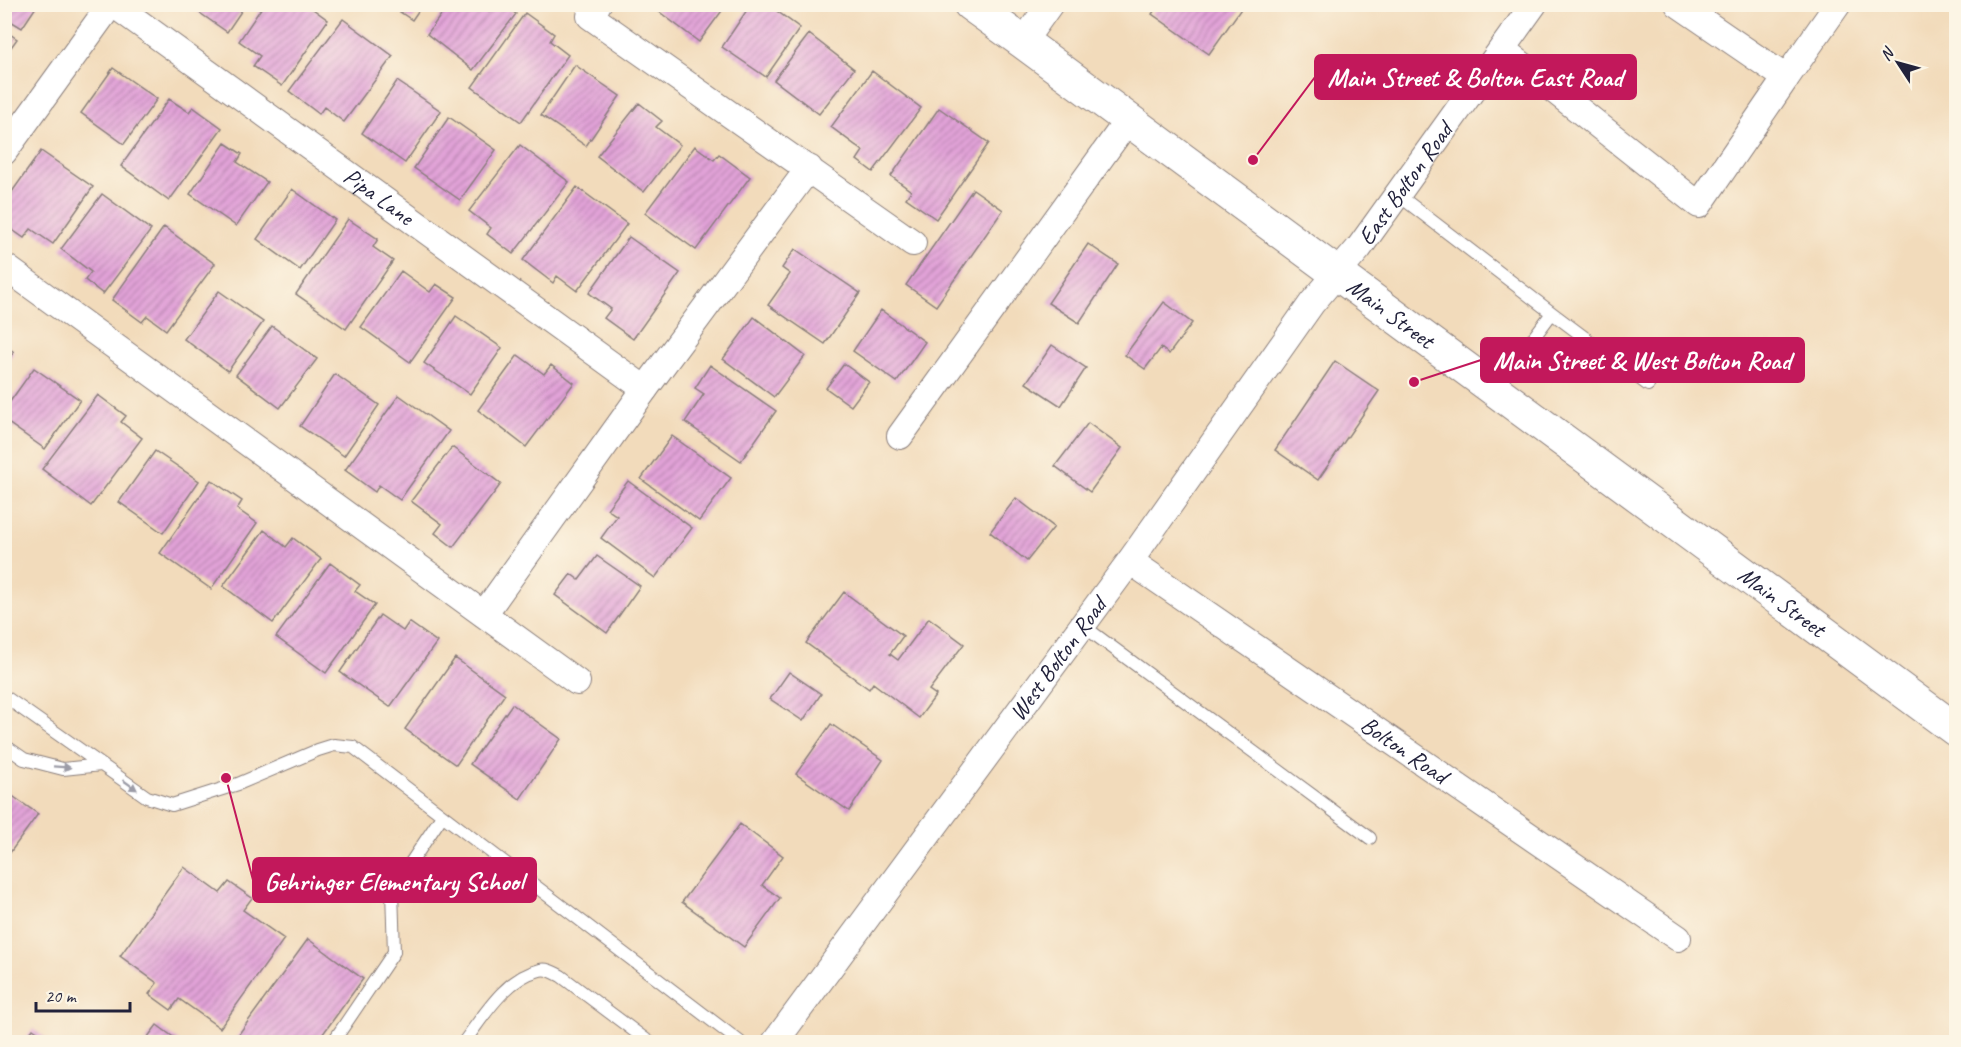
<svg xmlns="http://www.w3.org/2000/svg" width="1961" height="1047" viewBox="0 0 1961 1047" font-family="Caveat,sans-serif">
	<style>
		.building { fill: url(#building-hatch) }
		.lines { fill: none; stroke-linecap: round; stroke-linejoin: round }
		.lane-casing { stroke: #8a7e7b; stroke-width: 14 }
		.street-casing { stroke: #8a7e7b; stroke-width: 28 }
		.primary-casing { stroke: #8a7e7b; stroke-width: 35 }
		.lane { stroke: #fff; stroke-width: 12 }
		.street { stroke: #fff; stroke-width: 26 }
		.primary { stroke: #fff; stroke-width: 33 }
		.oneway { fill: #9c9ca7 }
		.labels { text-anchor: middle; dominant-baseline: central; stroke-width: 4.5; stroke-linejoin: round; paint-order: stroke }
		.street-label { font-size: 24px; fill: #22223b; stroke: #fcf5e5 }
		.leader { fill: none; stroke: #c2185b; stroke-width: 2 }
		.callout-dot { fill: #c2185b; stroke: #fcf5e5; stroke-width: 2 }
		.callout { fill: #c2185b; stroke: #c2185b; stroke-width: 2 }
		.callout-label { font-size: 26px; text-anchor: middle; font-weight: bold; fill: #fff }
	</style>
	<defs>
		<pattern id="building-hatch" width="6" height="6" patternUnits="userSpaceOnUse" patternTransform="scale(1.5)"><rect width="6" height="6" fill="#e2a3d8"/><path d="M-1 1l2-2M0 6l6-6M5 7l2-2" fill="none" stroke="#b784b0"/></pattern>
	</defs>
	<rect width="100%" height="100%" fill="#fcf5e5"/>
	<filter id="ink" filterUnits="userSpaceOnUse"><feTurbulence type="fractalNoise" baseFrequency=".0167" numOctaves="2"/><feDisplacementMap in="SourceGraphic" scale="12" xChannelSelector="R" yChannelSelector="G"/><feConvolveMatrix kernelMatrix="1 2 1 2 8 2 1 2 1" color-interpolation-filters="sRGB"/></filter>
	<filter id="wash" filterUnits="userSpaceOnUse"><feTurbulence type="fractalNoise" baseFrequency=".008" numOctaves="4" result="noise"/><feDisplacementMap in="SourceGraphic" scale="24" xChannelSelector="R" yChannelSelector="G"/><feGaussianBlur stdDeviation="1.35" result="paint"/><feColorMatrix in="noise" values="0 0 0 0 0 0 0 0 0 0 0 0 0 0 0 0 0 1.4 0 .05"/><feComposite in="paint" operator="in"/></filter>
	<g filter="url(#wash)">
		<rect width="100%" height="100%" fill="#f2dbbb"/>
		<g id="blocks">
			<path class="building" d="M 4,4 L 38,4 L 22,28 L 4,17 Z
				M 187,4 L 246,4 L 227,32 Z
				M 264,4 L 306,4 L 328,20 L 282,86 L 253,66 L 260,56 L 239,41 Z
				M 388,4 L 423,4 L 412,20 Z
				M 449,4 L 480,4 L 489,11 L 494,4 L 503,4 L 516,14 L 473,70 L 427,34 Z
				M 649,4 L 727,4 L 699,42 Z
				M 751,4 L 767,4 L 800,28 L 766,77 L 722,47 Z
				M 1158,5 L 1240,5 L 1243,6 L 1209,54 L 1152,14 Z
				M 525,13 L 554,34 L 550,41 L 568,55 L 521,122 L 472,87 Z
				M 343,19 L 393,56 L 344,122 L 324,107 L 319,114 L 289,91 Z
				M 4,30 L 17,39 L 4,57 Z
				M 809,34 L 854,69 L 819,114 L 774,80 Z
				M 575,65 L 620,96 L 586,146 L 541,115 Z
				M 113,68 L 157,99 L 124,144 L 81,113 Z
				M 872,71 L 921,108 L 873,172 L 857,160 L 863,151 L 831,127 Z
				M 397,81 L 441,111 L 405,163 L 362,133 Z
				M 169,99 L 189,112 L 193,107 L 222,128 L 169,201 L 121,166 Z
				M 639,103 L 662,121 L 656,127 L 680,145 L 644,192 L 597,156 Z
				M 939,108 L 989,143 L 936,219 L 906,198 L 911,191 L 891,176 Z
				M 449,117 L 496,150 L 460,200 L 414,168 Z
				M 225,143 L 242,154 L 237,162 L 267,182 L 236,226 L 190,194 Z
				M 520,145 L 569,182 L 513,254 L 487,234 L 491,228 L 469,211 Z
				M 695,146 L 714,160 L 719,154 L 750,177 L 696,250 L 645,213 Z
				M 41,151 L 93,187 L 53,244 L 31,229 L 24,238 L 4,224 L 4,203 Z
				M 577,187 L 627,224 L 577,291 L 557,276 L 553,283 L 523,260 Z
				M 292,189 L 335,220 L 300,270 L 257,239 Z
				M 973,189 L 1003,210 L 936,306 L 906,285 Z
				M 102,194 L 151,230 L 103,294 L 85,280 L 91,272 L 61,249 Z
				M 348,219 L 378,239 L 373,247 L 393,261 L 346,329 L 296,294 Z
				M 164,227 L 215,264 L 166,330 L 147,316 L 142,322 L 112,300 Z
				M 629,237 L 680,273 L 633,339 L 604,318 L 611,309 L 589,293 Z
				M 1088,244 L 1118,264 L 1079,323 L 1048,303 Z
				M 795,249 L 860,293 L 825,344 L 768,305 L 790,274 L 782,268 Z
				M 401,271 L 430,292 L 436,284 L 456,297 L 410,362 L 361,327 Z
				M 219,291 L 263,322 L 228,371 L 184,339 Z
				M 1164,302 L 1192,323 L 1169,354 L 1161,348 L 1145,369 L 1125,355 Z
				M 881,310 L 925,342 L 897,382 L 853,351 Z
				M 456,316 L 502,348 L 470,394 L 424,363 Z
				M 754,317 L 805,356 L 774,397 L 723,359 Z
				M 272,326 L 317,359 L 280,408 L 236,375 Z
				M 4,345 L 14,352 L 4,366 Z
				M 1052,345 L 1086,368 L 1061,406 L 1026,383 Z
				M 518,355 L 544,374 L 551,365 L 574,383 L 526,447 L 478,410 Z
				M 1335,361 L 1379,391 L 1318,480 L 1275,450 Z
				M 844,364 L 869,382 L 851,406 L 826,388 Z
				M 710,365 L 776,411 L 741,461 L 685,422 L 704,394 L 695,388 Z
				M 34,368 L 80,400 L 45,449 L 4,420 L 4,410 Z
				M 335,374 L 379,405 L 344,456 L 300,426 Z
				M 98,395 L 126,416 L 121,422 L 142,438 L 91,506 L 42,469 Z
				M 399,395 L 449,431 L 400,500 L 379,485 L 375,492 L 345,470 Z
				M 1088,423 L 1122,448 L 1090,492 L 1055,466 Z
				M 672,436 L 731,478 L 699,521 L 641,479 Z
				M 452,447 L 501,484 L 453,547 L 435,533 L 442,524 L 411,501 Z
				M 155,451 L 199,481 L 163,533 L 119,502 Z
				M 211,480 L 242,501 L 237,509 L 257,523 L 211,589 L 160,553 Z
				M 628,481 L 692,528 L 655,578 L 601,538 L 617,516 L 607,509 Z
				M 1016,498 L 1054,527 L 1027,561 L 990,532 Z
				M 264,530 L 286,547 L 293,538 L 321,559 L 273,623 L 223,586 Z
				M 597,556 L 640,586 L 607,633 L 555,595 L 571,574 L 579,580 Z
				M 330,563 L 360,585 L 355,591 L 375,605 L 326,673 L 276,637 Z
				M 844,592 L 903,636 L 890,654 L 898,660 L 929,618 L 964,644 L 929,690 L 936,695 L 919,718 L 873,683 L 869,689 L 806,643 Z
				M 380,615 L 403,631 L 409,622 L 437,642 L 390,707 L 340,672 Z
				M 455,658 L 505,694 L 456,765 L 405,729 Z
				M 789,672 L 821,694 L 803,721 L 770,699 Z
				M 512,704 L 561,739 L 520,799 L 470,764 Z
				M 831,724 L 883,760 L 849,811 L 796,774 Z
				M 4,790 L 38,814 L 4,861 Z
				M 740,824 L 783,856 L 762,885 L 780,898 L 744,947 L 682,902 Z
				M 184,867 L 220,893 L 229,882 L 252,898 L 243,910 L 284,939 L 220,1028 L 179,999 L 171,1010 L 149,994 L 157,983 L 120,956 Z
				M 308,939 L 363,979 L 317,1042 L 233,1042 Z
				M 157,1025 L 180,1042 L 144,1042 Z
				M 33,1029 L 51,1042 L 23,1042 Z"/>
		</g>
	</g>
	<g filter="url(#ink)">
		<use href="#blocks" fill-opacity="0" stroke="#8a7e7b" stroke-width="1.5"/>
		<g class="lines">
			<g class="lane-casing">
				<path id="lane" d="M 1397,194 L 1552,313 L 1495,389
					M 1552,313 L 1648,385
					M 1082,625 L 1370,838
					M 4,696 L 147,797 L 172,805 L 238,784 L 318,750 L 334,745 L 353,747 L 740,1042
					M 4,745 L 24,759 L 63,769 L 101,765
					M 333,1042 L 394,952 L 392,891 L 442,816
					M 464,1042 C 483,1017 505,978 540,970 C 547,968 555,973 561,976 L 649,1042"/>
			</g>
			<g class="street-casing">
				<g id="street">
					<path id="s1" d="M 113,4 L 645,389"/>
					<path d="M 598,4 L 590,16 L 913,243"/>
					<path d="M 1023,42 L 1050,4"/>
					<path d="M 1502,49 L 1699,205 L 1786,78 L 1678,4"/>
					<path d="M 1786,78 L 1838,4"/>
					<path d="M 4,152 L 111,4"/>
					<path d="M 4,266 L 577,682"/>
					<path d="M 900,436 L 1128,120"/>
					<path id="s2" d="M 1130,561 L 1678,938"/>
					<path d="M 484,614 L 645,389 L 809,168"/>
					<path id="s3" d="M 775,1042 L 1130,561 L 1312,303 L 1359,248 L 1534,4"/>
				</g>
			</g>
			<g class="primary-casing">
				<g id="primary">
					<path id="s4" d="M 970,4 L 1023,42 L 1956,730"/>
				</g>
			</g>
			<use href="#lane" class="lane"/>
			<use href="#street" class="street"/>
			<use href="#primary" class="primary"/>
		</g>
		<defs><path id="oneway-solid" d="M-6-.8H1V-3.2L6.5 0L1 3.2V.8H-6Z" transform="scale(1.5)"/></defs>
		<g class="oneway">
			<use href="#oneway-solid" transform="translate(62 767) rotate(4)"/>
			<use href="#oneway-solid" transform="translate(130 785) rotate(35)"/>
		</g>
	</g>
	<g class="labels">
		<g class="street-label">
			<text stroke="none"><textPath href="#s3" startOffset="1065">East Bolton Road</textPath></text>
			<text stroke="none"><textPath href="#s1" startOffset="328">Pipa Lane</textPath></text>
			<text stroke="none"><textPath href="#s4" startOffset="522">Main Street</textPath></text>
			<text stroke="none"><textPath href="#s4" startOffset="1008">Main Street</textPath></text>
			<text stroke="none"><textPath href="#s3" startOffset="476">West Bolton Road</textPath></text>
			<text stroke="none"><textPath href="#s2" startOffset="333">Bolton Road</textPath></text>
		</g>
	</g>
	<path class="leader" d="M1253 160L1315 77M1414 382L1481 360M226 778L253 880"/>
	<g class="callout-dot">
		<circle cx="1253" cy="160" r="6"/>
		<circle cx="1414" cy="382" r="6"/>
		<circle cx="226" cy="778" r="6"/>
	</g>
	<g class="callout">
		<rect x="1315" y="55" width="321" height="44" rx="6"/>
		<rect x="1481" y="338" width="323" height="44" rx="6"/>
		<rect x="253" y="858" width="283" height="44" rx="6"/>
	</g>
	<g class="callout-label">
		<text x="1475" y="86">Main Street &amp; Bolton East Road</text>
		<text x="1642" y="369">Main Street &amp; West Bolton Road</text>
		<text x="394" y="890">Gehringer Elementary School</text>
	</g>
	<rect width="1961" height="1047" fill="none" stroke="#fcf5e5" stroke-width="24"/>
	<g transform="translate(1898 63) rotate(306)" stroke="#fcf5e5" stroke-width="4.5" paint-order="stroke">
	<path d="M0-4.5L10 22L0 15L-10 22Z" fill="#22223b"/>
	<text y="-9" font-size="16" font-weight="bold" text-anchor="middle" fill="#22223b">N</text>
	</g>
	<path d="M36 1002v9h94v-9" fill="none" stroke="#22223b" stroke-width="3"/>
	<text x="45" y="1002" font-size="18" fill="#22223b" stroke="#fcf5e5" stroke-width="4.5" paint-order="stroke">20 m</text>
</svg>
